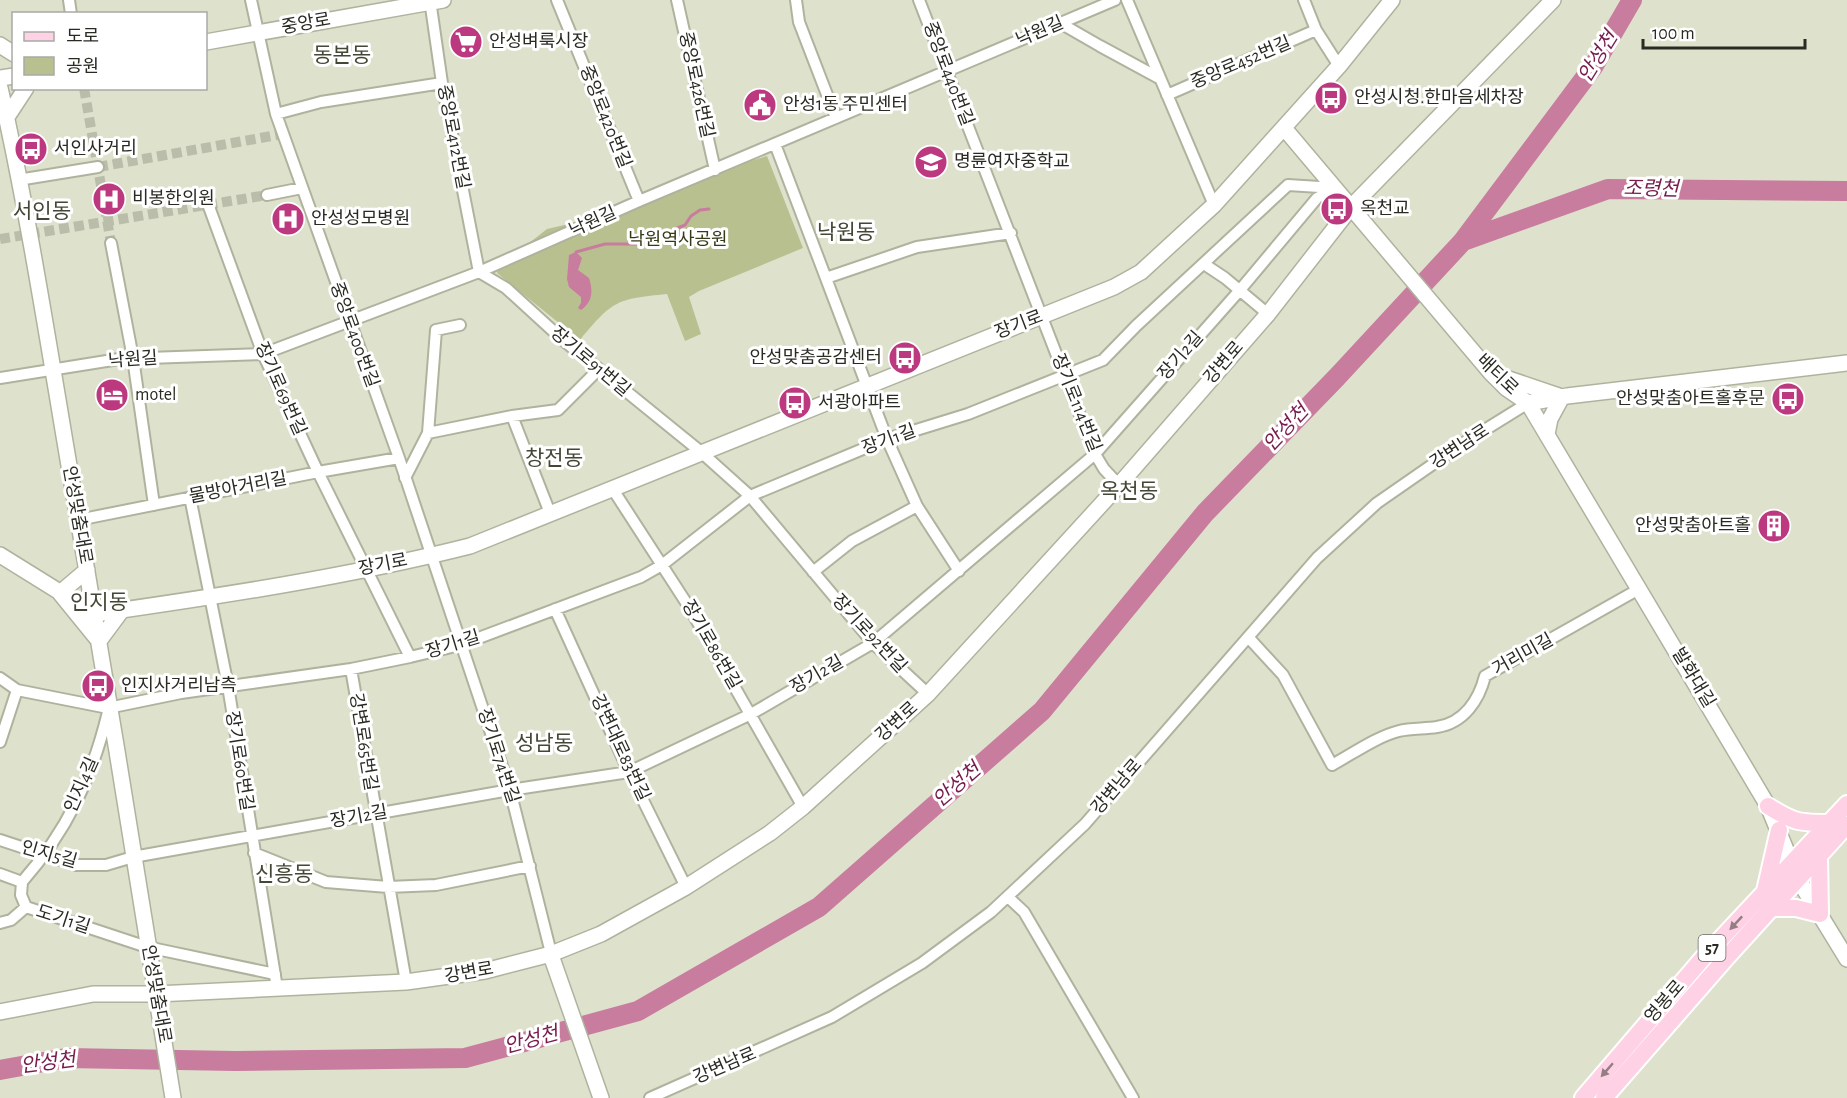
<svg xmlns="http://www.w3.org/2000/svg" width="1847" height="1098" viewBox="0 0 1847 1098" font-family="'Alegreya Sans','Noto Sans KR',sans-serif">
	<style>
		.green { fill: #b8c090 }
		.water { fill: #c87c9e }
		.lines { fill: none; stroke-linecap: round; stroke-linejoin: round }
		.stream { stroke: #c87c9e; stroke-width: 3 }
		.river { stroke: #c87c9e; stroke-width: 20 }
		.street-tunnel { stroke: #babdaa; stroke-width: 10; stroke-dasharray: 10 5; stroke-linecap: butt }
		.street-casing { stroke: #afb39e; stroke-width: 14 }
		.secondary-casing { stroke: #afb39e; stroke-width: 18 }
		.primary-casing { stroke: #fff; stroke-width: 20 }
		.street { stroke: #fff; stroke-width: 10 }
		.secondary { stroke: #fff; stroke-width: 15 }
		.primary { stroke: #fed1e5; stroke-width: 16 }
		.oneway { fill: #947e84 }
		.labels { text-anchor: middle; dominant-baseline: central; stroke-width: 6; stroke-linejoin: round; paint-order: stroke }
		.shield { fill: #fff; stroke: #696b65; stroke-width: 1.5 }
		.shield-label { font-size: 16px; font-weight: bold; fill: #292b23 }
		.street-label { font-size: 18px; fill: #292b23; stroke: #fff }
		.poi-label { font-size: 18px; fill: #292b23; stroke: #fff; text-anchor: start }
		.park-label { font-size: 18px; fill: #363a18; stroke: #fff }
		.water-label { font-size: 20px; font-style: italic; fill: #761b4c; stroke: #fff }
		.quarter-label { font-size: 21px; fill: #444735; stroke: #fff }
	</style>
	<rect width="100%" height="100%" fill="#dee2cc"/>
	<path class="green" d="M 767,156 L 803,248 L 699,291 L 689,297 L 701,334 L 685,341 L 667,294 C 617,299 613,300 580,340 L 497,273 L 500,266 L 547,229 L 573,223 L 658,188 Z"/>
	<path class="water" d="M 576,252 L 582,258 L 578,270 L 589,278 C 593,291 593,301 581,310 L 578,308 L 581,303 L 581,297 L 569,287 L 567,279 L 569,255 Z"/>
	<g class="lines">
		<path class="stream" d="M 576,252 L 605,244 L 638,244 L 685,225 L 691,216 L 700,210 L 709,209"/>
		<path class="river" d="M 1463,241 L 1608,189 L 1847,191
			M 0,1070 L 66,1058 L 235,1061 L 465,1058 L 638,1011 L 819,907 L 1042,711 L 1205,513 L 1337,377 L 1463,241 L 1593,67 L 1632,0"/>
		<path class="street-tunnel" d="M 84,88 L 111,243
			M 98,167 L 283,134
			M 0,239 L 267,195"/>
		<g class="street-casing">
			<path id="street" d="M 69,0 L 71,14
				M 251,0 L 276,114 L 399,458 L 510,790 L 553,961
				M 430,0 L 442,83 L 479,272 L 506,288 L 563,340 L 701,452 L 750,496 L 873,643 L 928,694
				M 557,0 L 639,201
				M 677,0 L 715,170
				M 796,0 L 799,22 L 836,118
				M 919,0 L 1095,454 L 1104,469 L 1119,485
				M 1127,0 L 1214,205
				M 1304,0 L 1316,30 L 1339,66
				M 1060,23 L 1100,46 L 1159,78
				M 1167,95 L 1316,30
				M 276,114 L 321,102 L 442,83
				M 775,144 L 887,439 L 917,506 L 959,571
				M 18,180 L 98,167
				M 267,195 L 302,188
				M 208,204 L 263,354 L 318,472 L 410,657
				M 111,243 L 133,358 L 154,505
				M 1204,264 L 1225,278 L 1268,314
				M 826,278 L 917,247 L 1011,233
				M 0,378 L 119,359 L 263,354 L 479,272 L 639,201 L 1115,0
				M 512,416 L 550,513
				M 428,433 L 512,416 L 558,410 L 599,369
				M 405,478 L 428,433 L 436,330 L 460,325
				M 612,488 L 689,607 L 803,807
				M 190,497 L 228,686 L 277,988
				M 78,520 L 318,472 L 399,458
				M 813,572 L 852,541 L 917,506
				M 555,609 L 629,772 L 686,887
				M 1248,637 L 1283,675 L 1332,765 C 1352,754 1378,736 1399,731 C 1411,728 1424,729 1437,727 C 1464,723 1479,700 1485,676 L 1639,589
				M 351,669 L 406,982
				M 0,678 L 17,690 L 108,708 L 181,693 L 351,669 L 410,657 L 460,645 L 641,577 L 662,565 L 750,496 L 887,439 L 968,414 L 1103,360 L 1136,326 L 1288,185 L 1335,188
				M 0,742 L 17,690
				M 0,840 L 76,865 L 106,865 L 133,857 L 510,790 L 629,772 L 751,714 L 873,643 L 1095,454 L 1240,290 L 1317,198 L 1335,188
				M 254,853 L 326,882 L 388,887 L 436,885 L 530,866
				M 0,874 L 22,882
				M 22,882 L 21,895 L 26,907 L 147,947 L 275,974
				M 22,882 C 67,831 92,778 108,712
				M 1008,897 L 1024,912 L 1133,1098
				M 0,923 L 11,920 L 26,907
				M 650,1098 L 832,1017 L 922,963 L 991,912 L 1085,824 L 1317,558 L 1377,503 L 1462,444 L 1528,403"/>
		</g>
		<g class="secondary-casing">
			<path id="secondary" d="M 206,42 L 443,0
				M 0,45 L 14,54
				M 0,78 L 14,76
				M 0,88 C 32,230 53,375 78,518 C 111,711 142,905 173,1098
				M 3,116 L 7,117 L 26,88
				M 1284,128 L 1491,373 L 1506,388 L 1528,403 L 1567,396 L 1847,363
				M 1497,375 L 1562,397 L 1550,419 L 1547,434
				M 1528,403 L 1768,806 L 1798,879 L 1847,959
				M 0,555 L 95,614 C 220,596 347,577 470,546 L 1114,287 L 1141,272 L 1214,205 L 1339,66 L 1392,0
				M 87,570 L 60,593 L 99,641 L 122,610
				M 553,961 L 601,1098
				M 0,1012 L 93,994 L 156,994 L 406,982 L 485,971 L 551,954 L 601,934 L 686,887 L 770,833 L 803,807 L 928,694 L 1119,485 L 1268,314 L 1352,206 L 1553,0"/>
		</g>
		<g class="primary-casing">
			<path id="primary" d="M 1768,806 C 1794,823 1800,823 1831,823
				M 1765,891 L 1779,830
				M 1771,908 L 1796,908 L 1820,914 L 1819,856
				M 1583,1098 L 1703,958 L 1847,804
				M 1604,1098 L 1727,957 L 1847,825"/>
		</g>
		<use href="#street" class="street"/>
		<use href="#secondary" class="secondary"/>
		<use href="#primary" class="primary"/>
	</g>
	<defs><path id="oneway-solid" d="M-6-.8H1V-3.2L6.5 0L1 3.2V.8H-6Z" transform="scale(1.5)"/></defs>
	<g class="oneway">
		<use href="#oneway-solid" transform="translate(1736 923) rotate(133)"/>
		<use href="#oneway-solid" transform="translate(1607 1070) rotate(131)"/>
	</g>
	<defs>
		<g id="supermarket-disc" transform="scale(1.725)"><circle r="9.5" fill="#bd397f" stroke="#fff"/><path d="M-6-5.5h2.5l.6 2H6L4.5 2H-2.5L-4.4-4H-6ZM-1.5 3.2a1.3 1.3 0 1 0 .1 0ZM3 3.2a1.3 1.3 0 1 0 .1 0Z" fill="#fff"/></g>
		<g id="bus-disc" transform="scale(1.725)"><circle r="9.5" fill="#bd397f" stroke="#fff"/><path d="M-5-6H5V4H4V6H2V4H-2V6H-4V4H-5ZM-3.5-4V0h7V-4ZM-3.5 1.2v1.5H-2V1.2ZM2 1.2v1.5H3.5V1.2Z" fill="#fff"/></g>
		<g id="civic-disc" transform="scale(1.725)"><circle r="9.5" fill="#bd397f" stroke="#fff"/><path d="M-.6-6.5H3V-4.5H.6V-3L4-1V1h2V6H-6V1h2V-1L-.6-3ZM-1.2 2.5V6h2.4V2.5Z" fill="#fff"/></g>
		<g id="school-disc" transform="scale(1.725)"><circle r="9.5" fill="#bd397f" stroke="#fff"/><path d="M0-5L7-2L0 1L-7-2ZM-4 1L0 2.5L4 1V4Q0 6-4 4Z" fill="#fff"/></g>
		<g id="hospital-disc" transform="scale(1.725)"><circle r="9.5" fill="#bd397f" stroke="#fff"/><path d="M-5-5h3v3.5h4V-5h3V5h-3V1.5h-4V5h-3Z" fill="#fff"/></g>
		<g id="hotel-disc" transform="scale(1.725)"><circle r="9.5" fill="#bd397f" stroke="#fff"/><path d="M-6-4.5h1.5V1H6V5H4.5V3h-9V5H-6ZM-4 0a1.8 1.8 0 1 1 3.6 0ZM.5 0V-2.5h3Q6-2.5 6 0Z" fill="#fff"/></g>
		<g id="building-disc" transform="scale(1.725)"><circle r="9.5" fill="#bd397f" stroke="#fff"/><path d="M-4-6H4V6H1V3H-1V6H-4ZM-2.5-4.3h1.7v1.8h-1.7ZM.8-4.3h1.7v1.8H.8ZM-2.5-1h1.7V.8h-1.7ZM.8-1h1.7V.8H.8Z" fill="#fff"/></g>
	</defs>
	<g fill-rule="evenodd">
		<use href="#supermarket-disc" x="466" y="42"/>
		<use href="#bus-disc" x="1331" y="98"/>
		<use href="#civic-disc" x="760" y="105"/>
		<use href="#bus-disc" x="31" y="149"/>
		<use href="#school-disc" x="931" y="162"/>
		<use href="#hospital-disc" x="109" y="199"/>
		<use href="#bus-disc" x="1337" y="209"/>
		<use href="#hospital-disc" x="288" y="219"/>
		<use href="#bus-disc" x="905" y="358"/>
		<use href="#hotel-disc" x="112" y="395"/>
		<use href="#bus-disc" x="1788" y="399"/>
		<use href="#bus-disc" x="795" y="403"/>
		<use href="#building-disc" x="1774" y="526"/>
		<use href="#bus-disc" x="98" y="686"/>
	</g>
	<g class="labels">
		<rect class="shield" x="1698.5" y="935" width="27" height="26" rx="4.5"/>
		<g class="shield-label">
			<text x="1712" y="948">57</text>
		</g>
		<g class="street-label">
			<text transform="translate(306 24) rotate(-10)">중앙로</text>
			<text transform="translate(1040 32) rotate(-23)">낙원길</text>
			<text transform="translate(1241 63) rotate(-23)">중앙로452번길</text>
			<text transform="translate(948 74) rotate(69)">중앙로440번길</text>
			<text transform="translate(696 85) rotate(78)">중앙로426번길</text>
			<text transform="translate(605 117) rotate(68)">중앙로420번길</text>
			<text transform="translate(453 137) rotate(79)">중앙로412번길</text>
			<text transform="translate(593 222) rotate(-24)">낙원길</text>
			<text transform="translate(1019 325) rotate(-21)">장기로</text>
			<text transform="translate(354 335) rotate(70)">중앙로400번길</text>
			<text transform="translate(1181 356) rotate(-49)">장기2길</text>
			<text transform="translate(133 360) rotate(-4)">낙원길</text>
			<text transform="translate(590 362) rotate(40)">장기로91번길</text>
			<text transform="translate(1224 363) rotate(-49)">강변로</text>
			<text transform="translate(1497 375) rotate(44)">배티로</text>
			<text transform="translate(280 389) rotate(66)">장기로69번길</text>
			<text transform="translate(1076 403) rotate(68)">장기로114번길</text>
			<text transform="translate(889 440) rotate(-20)">장기1길</text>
			<text transform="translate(1460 447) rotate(-33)">강변남로</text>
			<text transform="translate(238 488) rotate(-11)">물방아거리길</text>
			<text transform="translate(77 515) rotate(80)">안성맞춤대로</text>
			<text transform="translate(383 565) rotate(-11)">장기로</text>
			<text transform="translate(869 634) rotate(47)">장기로92번길</text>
			<text transform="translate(453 645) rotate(-17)">장기1길</text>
			<text transform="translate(711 645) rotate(60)">장기로86번길</text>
			<text transform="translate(1523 655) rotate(-29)">거리미길</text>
			<text transform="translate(817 675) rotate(-30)">장기2길</text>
			<text transform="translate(1693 678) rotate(59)">발화대길</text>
			<text transform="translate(897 722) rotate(-42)">강변로</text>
			<text transform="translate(363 742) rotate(81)">강변로65번길</text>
			<text transform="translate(620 748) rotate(65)">강변대로83번길</text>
			<text transform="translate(498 756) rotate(72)">장기로74번길</text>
			<text transform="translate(239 761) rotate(81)">장기로60번길</text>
			<text transform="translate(82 785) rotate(-66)">인지4길</text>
			<text transform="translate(1117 787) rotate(-49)">강변남로</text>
			<text transform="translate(359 817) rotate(-10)">장기2길</text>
			<text transform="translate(49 855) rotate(16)">인지5길</text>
			<text transform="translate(63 920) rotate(18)">도기1길</text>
			<text transform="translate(469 973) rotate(-10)">강변로</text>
			<text transform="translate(156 994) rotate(80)">안성맞춤대로</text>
			<text transform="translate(1665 1002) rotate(-49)">영봉로</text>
			<text transform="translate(725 1066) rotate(-23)">강변남로</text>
		</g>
		<g class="poi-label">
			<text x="489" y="42">안성벼룩시장</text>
			<text x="1354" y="98">안성시청.한마음세차장</text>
			<text x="783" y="105">안성1동 주민센터</text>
			<text x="54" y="149">서인사거리</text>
			<text x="954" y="162">명륜여자중학교</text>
			<text x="132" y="199">비봉한의원</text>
			<text x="1360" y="209">옥천교</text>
			<text x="311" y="219">안성성모병원</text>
			<text x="882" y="358" text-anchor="end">안성맞춤공감센터</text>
			<text x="135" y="395">motel</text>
			<text x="1765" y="399" text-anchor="end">안성맞춤아트홀후문</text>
			<text x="818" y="403">서광아파트</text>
			<text x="1751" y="526" text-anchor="end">안성맞춤아트홀</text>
			<text x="121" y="686">인지사거리남측</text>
		</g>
		<g class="park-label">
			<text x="678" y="240">낙원역사공원</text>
		</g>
		<g class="water-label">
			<text transform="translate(1598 57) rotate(-58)">안성천</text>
			<text transform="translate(1651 189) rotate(1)">조령천</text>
			<text transform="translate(1286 428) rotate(-47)">안성천</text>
			<text transform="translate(957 785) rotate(-41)">안성천</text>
			<text transform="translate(531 1040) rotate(-15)">안성천</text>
			<text transform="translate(48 1063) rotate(-7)">안성천</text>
		</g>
		<g class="quarter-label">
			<text x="342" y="55">동본동</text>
			<text x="42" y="211">서인동</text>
			<text x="846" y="232">낙원동</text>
			<text x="554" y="458">창전동</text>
			<text x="1129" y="491">옥천동</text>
			<text x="99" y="602">인지동</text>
			<text x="544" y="743">성남동</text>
			<text x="284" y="874">신흥동</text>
		</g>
	</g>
	<rect x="12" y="12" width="195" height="78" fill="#ffffff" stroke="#a9aaa7" stroke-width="1.5"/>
	<rect x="24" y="32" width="30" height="9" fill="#fed1e5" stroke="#a9aaa7" stroke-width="1.5"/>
	<text x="66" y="42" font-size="18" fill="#292b23">도로</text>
	<rect x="24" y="57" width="30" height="18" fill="#b8c090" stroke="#a9aaa7" stroke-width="1.5"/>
	<text x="66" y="72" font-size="18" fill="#292b23">공원</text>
	<path d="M1643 39v9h162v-9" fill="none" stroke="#292b23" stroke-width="3"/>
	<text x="1652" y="39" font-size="18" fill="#292b23" stroke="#ffffff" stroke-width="4.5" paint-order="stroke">100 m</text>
</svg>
